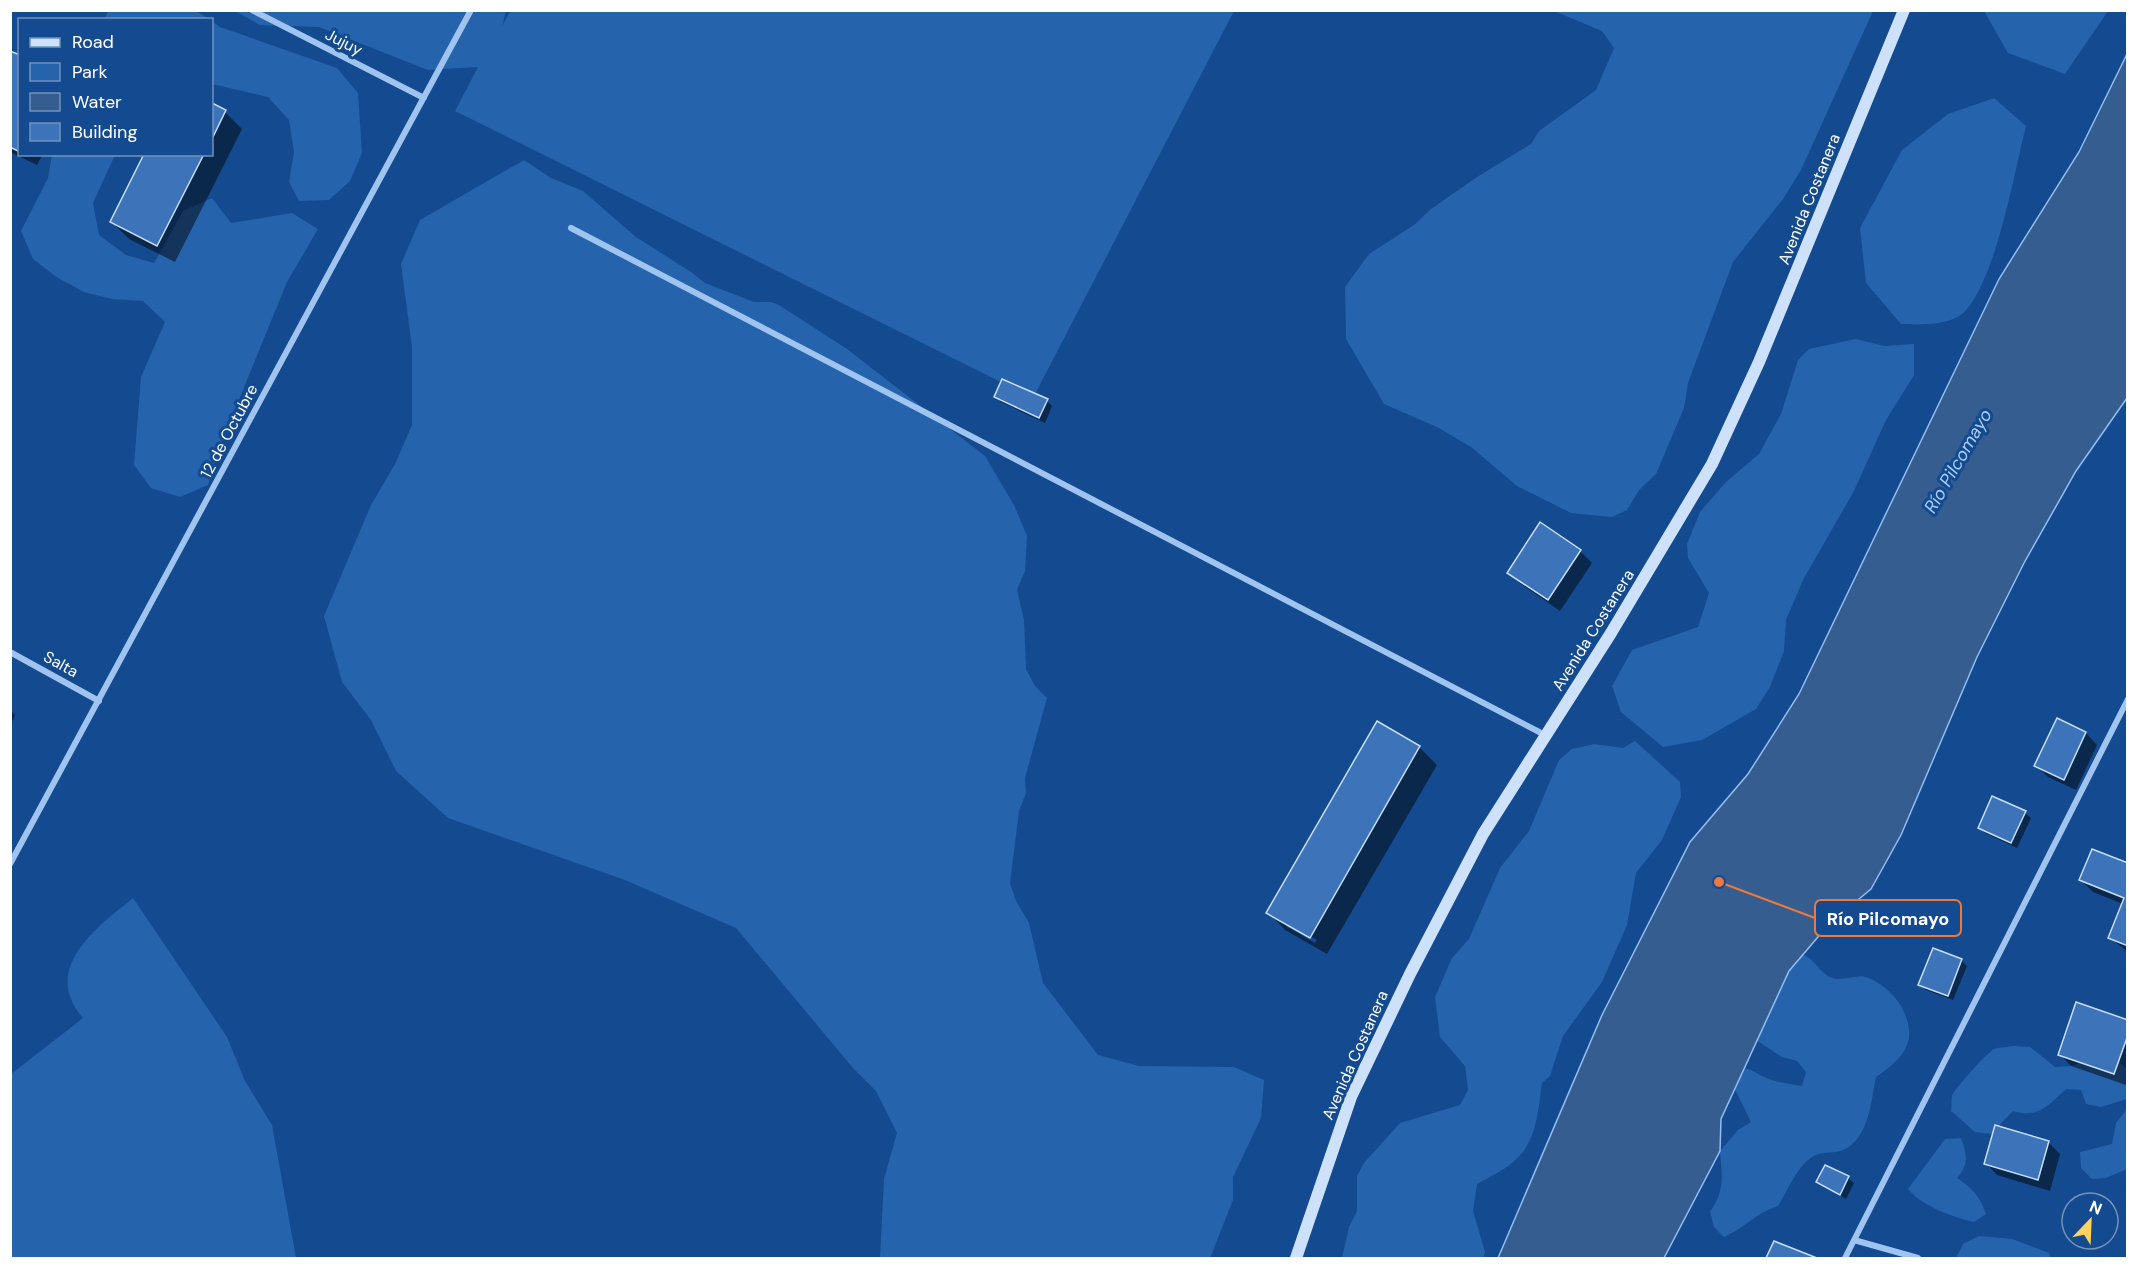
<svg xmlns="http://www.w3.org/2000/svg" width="2138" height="1269" viewBox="0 0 2138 1269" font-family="'DM Sans',sans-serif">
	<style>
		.green { fill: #2663ad }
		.water { fill: #365d90; stroke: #91bff3; stroke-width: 1.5 }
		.shadow { fill: #0007; fill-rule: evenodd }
		.building { fill: #3d73b8; stroke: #c6defc; stroke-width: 1.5 }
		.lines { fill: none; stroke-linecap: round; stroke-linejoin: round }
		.street { stroke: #9fc4f0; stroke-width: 6 }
		.secondary { stroke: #cee1fb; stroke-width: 12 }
		.labels { text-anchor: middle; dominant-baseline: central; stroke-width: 6; stroke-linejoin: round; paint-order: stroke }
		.street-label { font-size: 16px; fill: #fff; stroke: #144a8f }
		.water-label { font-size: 18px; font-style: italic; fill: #abcef8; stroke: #144a8f }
		.leader { fill: none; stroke: #ed7a3d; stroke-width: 2 }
		.callout-dot { fill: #ed7a3d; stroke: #144a8f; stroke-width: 2 }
		.callout { fill: #144a8f; stroke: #ed7a3d; stroke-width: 2 }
		.callout-label { font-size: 18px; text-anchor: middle; font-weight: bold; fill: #fff }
	</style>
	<rect width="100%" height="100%" fill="#144a8f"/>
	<path class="green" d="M 108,10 L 196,11 L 209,19 L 105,19 Z
		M 511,10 L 1234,11 L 1033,398 L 455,111 L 478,67 L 428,70 L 319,27 L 260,25 L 235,11 L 506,11 L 502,26 Z
		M 1554,11 L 1873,11 L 1801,170 L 1783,199 L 1733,262 L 1688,383 L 1684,408 L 1656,474 L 1639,490 L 1627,510 L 1612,517 L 1571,513 L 1517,486 L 1471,447 L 1437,427 L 1384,404 L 1346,339 L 1345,287 L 1369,254 L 1414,225 L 1431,209 L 1477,177 L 1531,144 L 1539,131 L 1596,90 L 1614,48 L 1602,31 Z
		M 1984,11 L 2108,11 L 2065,74 L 2008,53 Z
		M 212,21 L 220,27 L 337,68 L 358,93 L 362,153 L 350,181 L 329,200 L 299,201 L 289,182 L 294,152 L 289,120 L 268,97 L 212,84 Z
		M 1994,98 L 2026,126 C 2014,174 1997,273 1967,309 C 1952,327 1922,324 1901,324 L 1866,283 L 1860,228 L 1902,150 L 1948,114 Z
		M 52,155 L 115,155 L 93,203 L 99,235 L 126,255 L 154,263 L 183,211 L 212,198 L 231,223 L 292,213 L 318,229 L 287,282 L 216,456 L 208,485 L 180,497 L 151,488 L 134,465 L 141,377 L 165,322 L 143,301 L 112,299 L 84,292 L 58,278 L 33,259 L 21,231 L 48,178 Z
		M 524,160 L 551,178 L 583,191 L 636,237 L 691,272 L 705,283 L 754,302 L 771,302 L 779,305 L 847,349 L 985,456 L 1014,505 L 1027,536 L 1025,571 L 1017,590 L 1024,620 L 1026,669 L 1035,686 L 1047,698 L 1025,778 L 1026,793 L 1019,811 L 1010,883 L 1016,901 L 1029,923 L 1043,983 L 1098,1055 L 1139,1066 L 1234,1067 L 1264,1080 L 1261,1118 L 1233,1177 L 1233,1200 L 1210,1258 L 880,1258 L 884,1179 L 897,1133 L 876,1091 L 853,1068 L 736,928 L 625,880 L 448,818 L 396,771 L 371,720 L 342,682 L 324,616 L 371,505 L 395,464 L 412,425 L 412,347 L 401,264 L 420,220 Z
		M 1856,339 L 1884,346 L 1914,344 L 1914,375 L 1886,420 L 1854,491 L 1803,580 L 1786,620 L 1784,651 L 1770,687 L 1756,709 L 1702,740 L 1663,747 L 1621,712 L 1612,686 L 1632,650 L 1698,627 L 1709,593 L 1688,558 L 1687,544 L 1700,512 L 1726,482 L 1759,454 L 1781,414 L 1798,360 L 1809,349 Z
		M 1635,741 L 1680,782 L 1681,797 L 1662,840 L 1636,873 L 1627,925 L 1602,982 L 1563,1036 L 1550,1076 L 1542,1083 C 1538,1111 1537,1143 1513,1162 C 1503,1171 1489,1177 1477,1184 L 1473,1211 L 1485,1252 L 1483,1258 L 1342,1258 L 1349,1227 L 1357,1211 L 1357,1176 L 1364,1163 L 1400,1123 L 1460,1105 L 1468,1090 L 1465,1066 L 1440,1037 L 1435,997 L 1452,958 L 1469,939 L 1500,868 L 1529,831 L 1559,760 L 1572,749 L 1594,744 L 1623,748 Z
		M 133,898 L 227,1037 L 245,1081 L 272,1125 L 296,1258 L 11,1258 L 11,1074 L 83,1018 C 40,969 97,927 133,898 Z
		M 1776,943 C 1786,947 1797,950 1806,956 C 1815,961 1821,973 1830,977 C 1842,983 1855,974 1866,977 C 1880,982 1893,993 1901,1006 C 1919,1039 1906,1057 1876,1077 C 1871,1101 1869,1139 1843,1150 C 1833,1154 1820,1151 1812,1157 C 1796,1168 1788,1190 1778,1206 C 1757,1212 1745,1228 1724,1237 L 1714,1227 L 1710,1211 C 1725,1192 1722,1175 1720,1151 L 1738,1130 L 1751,1122 L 1726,1071 C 1751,1063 1751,1073 1772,1080 C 1781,1083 1792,1084 1802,1086 L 1806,1072 L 1797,1061 L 1782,1057 L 1725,1020 Z
		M 2014,1046 L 2030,1047 L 2055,1067 L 2071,1066 L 2085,1060 L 2115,1058 L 2127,1069 L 2127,1099 L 2101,1107 L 2086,1104 L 2081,1090 L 2066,1089 C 2048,1105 2039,1119 2013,1111 L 1991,1134 L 1975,1132 L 1951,1111 C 1952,1107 1951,1100 1952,1096 C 1953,1090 1988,1052 1994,1049 C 2000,1047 2008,1047 2014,1046 Z
		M 2127,1109 L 2127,1169 L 2106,1178 L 2092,1179 L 2081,1168 L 2080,1152 L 2112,1144 L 2116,1123 Z
		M 1961,1138 C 1967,1154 1969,1165 1957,1178 C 1972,1188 1980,1196 1986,1214 L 1974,1222 C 1952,1217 1922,1206 1908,1189 L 1945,1139 Z
		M 1979,1236 L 2012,1239 L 2049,1253 L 2051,1258 L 1956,1258 L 1963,1244 Z"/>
	<path class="water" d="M 2127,54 L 2127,398 L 2076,471 L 2024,563 L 1977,657 L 1901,835 L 1871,889 L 1829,924 L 1789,971 L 1721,1119 L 1720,1151 L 1664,1258 L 1498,1258 L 1602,1015 L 1690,842 L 1748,774 L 1799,694 L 1999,279 L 2079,152 Z"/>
	<path class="shadow" d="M 10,53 L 20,57 L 20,154 L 43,154 L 37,165 L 10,152 Z
		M 212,105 L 225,112 L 242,129 L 175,262 L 129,239 L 111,221 L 146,154 L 212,154 Z
		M 995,397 L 1047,401 L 1052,406 L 1045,423 L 1001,402 Z
		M 1580,551 L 1592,563 L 1560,611 L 1521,584 L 1509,573 Z
		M 10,710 L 15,715 L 10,727 Z
		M 2058,720 L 2086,733 L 2097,745 L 2076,790 L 2048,777 L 2036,765 Z
		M 1377,723 L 1419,747 L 1437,765 L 1327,954 L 1285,930 L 1268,912 ZM 1286,923 L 1317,940 L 1315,943 L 1286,926 Z
		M 2025,813 L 2031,818 L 2017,848 L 1985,833 L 1979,827 Z
		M 2128,864 L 2128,952 L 2110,938 L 2123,904 L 2093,892 L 2081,880 Z
		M 1961,960 L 1967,966 L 1953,1000 L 1926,990 L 1920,984 Z
		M 2128,1022 L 2126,1085 L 2071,1066 L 2060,1054 Z
		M 2048,1142 L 2060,1154 L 2050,1191 L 1997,1175 L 1986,1163 Z
		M 1848,1178 L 1854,1183 L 1846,1199 L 1818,1182 Z
		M 1775,1242 L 1813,1258 L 1768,1258 Z"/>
	<path class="building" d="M 10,51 L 20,55 L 20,152 L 10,147 Z
		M 212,103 L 226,110 L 212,139 Z
		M 144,154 L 204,154 L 157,246 L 110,222 Z
		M 1002,379 L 1048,399 L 1039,418 L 994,397 Z
		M 1540,522 L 1581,550 L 1548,600 L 1507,573 Z
		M 2057,718 L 2086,732 L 2064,780 L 2034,766 Z
		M 1377,721 L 1420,746 L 1310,938 L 1266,913 Z
		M 1992,796 L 2026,811 L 2011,843 L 1978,828 Z
		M 2092,849 L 2128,863 L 2128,946 L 2108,938 L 2124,898 L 2079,880 Z
		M 1933,948 L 1962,959 L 1948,996 L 1918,985 Z
		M 2076,1002 L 2128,1020 L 2128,1035 L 2114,1074 L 2058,1055 Z
		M 1995,1125 L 2049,1141 L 2038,1180 L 1984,1164 Z
		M 1825,1165 L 1849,1176 L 1840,1195 L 1816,1182 Z
		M 1774,1241 L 1817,1258 L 1766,1258 Z"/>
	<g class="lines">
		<path class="street" d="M 252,10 L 424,98
			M 571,228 L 1545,735
			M 10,652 L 99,701
			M 10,864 L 471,10
			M 1854,1240 L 1918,1258
			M 1845,1258 L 2128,699"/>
		<path class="secondary" d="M 1296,1258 L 1351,1097 L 1410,974 L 1483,834 L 1611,633 L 1712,464 L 1759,362 L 1904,10"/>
	</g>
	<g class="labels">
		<g class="street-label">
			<text transform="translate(344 42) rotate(27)">Jujuy</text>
			<text transform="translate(1809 199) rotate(-68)">Avenida Costanera</text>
			<text transform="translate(229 431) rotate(-62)">12 de Octubre</text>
			<text transform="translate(1593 630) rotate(-58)">Avenida Costanera</text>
			<text transform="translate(61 664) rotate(29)">Salta</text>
			<text transform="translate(1355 1055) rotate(-66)">Avenida Costanera</text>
		</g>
		<g class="water-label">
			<text transform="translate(1958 461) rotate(-60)">Río Pilcomayo</text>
		</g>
	</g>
	<path class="leader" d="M1719 882L1815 918"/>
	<circle class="callout-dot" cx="1719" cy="882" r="6"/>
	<rect class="callout" x="1815" y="900" width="146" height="36" rx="6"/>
	<g class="callout-label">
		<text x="1888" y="925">Río Pilcomayo</text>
	</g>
	<rect width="2138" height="1269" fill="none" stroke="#ffffff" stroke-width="24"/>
	<rect x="18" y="18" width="195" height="138" fill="#144a8f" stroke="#7292bc" stroke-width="1.5"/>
	<rect x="30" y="38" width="30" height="9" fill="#cee1fb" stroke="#7292bc" stroke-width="1.5"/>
	<text x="72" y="48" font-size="18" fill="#ffffff">Road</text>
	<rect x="30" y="63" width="30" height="18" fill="#2663ad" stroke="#7292bc" stroke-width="1.5"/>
	<text x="72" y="78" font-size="18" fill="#ffffff">Park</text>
	<rect x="30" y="93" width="30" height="18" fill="#365d90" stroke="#7292bc" stroke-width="1.5"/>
	<text x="72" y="108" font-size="18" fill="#ffffff">Water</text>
	<rect x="30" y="123" width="30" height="18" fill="#3d73b8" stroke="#7292bc" stroke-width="1.5"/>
	<text x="72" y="138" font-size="18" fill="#ffffff">Building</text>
	<g transform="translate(2090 1221) rotate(23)"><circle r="28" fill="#144a8f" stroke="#7292bc" stroke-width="1.5"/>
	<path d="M0-4.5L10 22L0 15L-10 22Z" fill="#ffd15f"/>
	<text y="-9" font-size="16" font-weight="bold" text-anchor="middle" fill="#ffffff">N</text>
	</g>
</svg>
